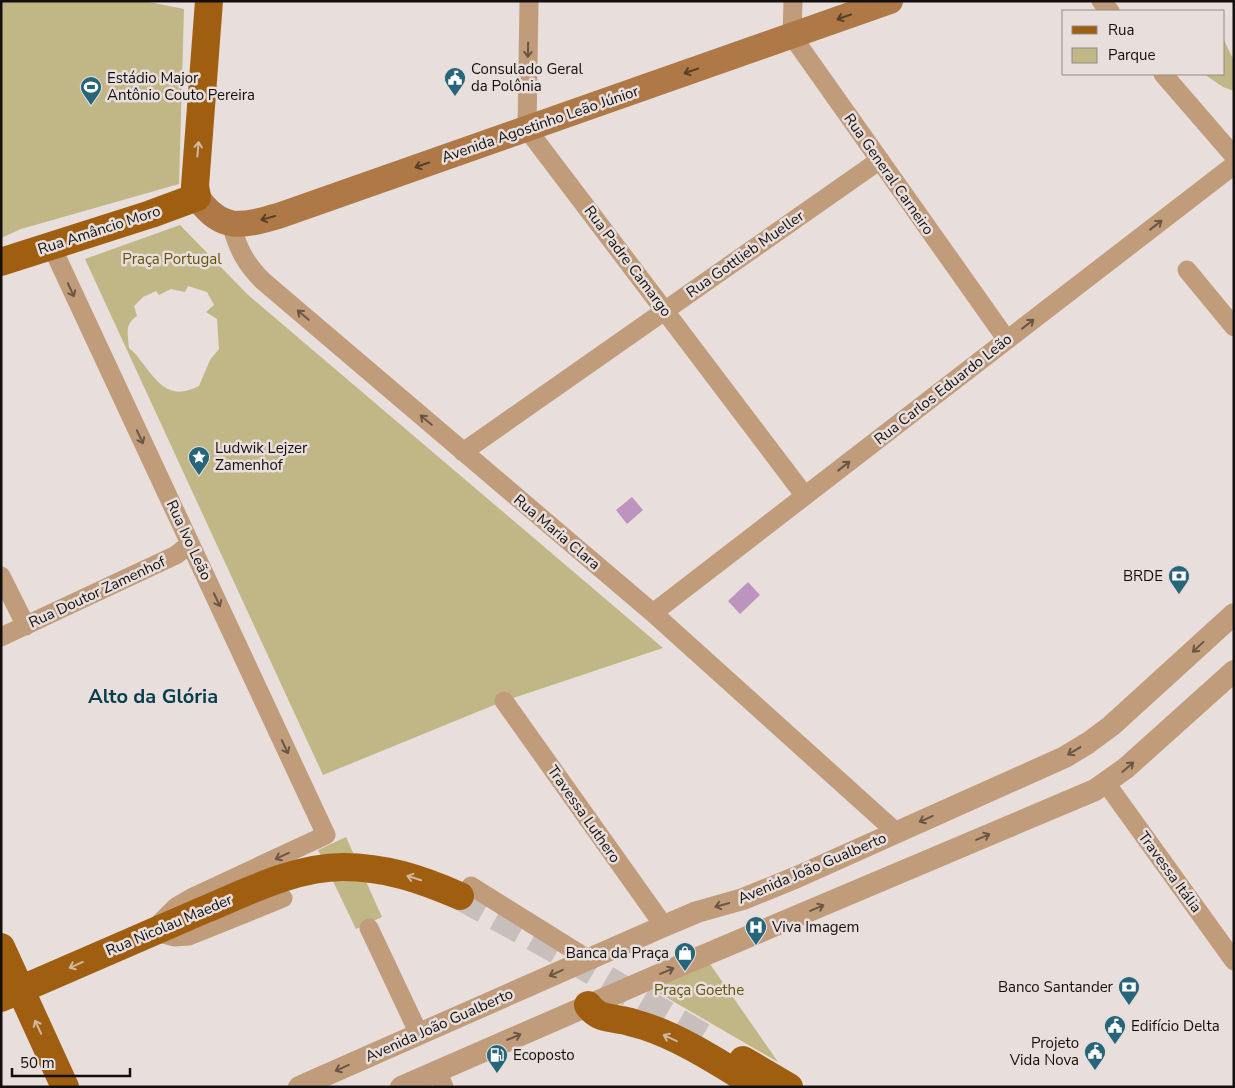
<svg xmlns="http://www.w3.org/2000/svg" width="1235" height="1088" viewBox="0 0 1235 1088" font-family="'Nunito Sans',sans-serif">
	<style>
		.green { fill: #c1b685; fill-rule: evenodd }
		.water { fill: #bd93c0 }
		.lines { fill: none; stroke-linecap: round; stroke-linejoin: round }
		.primary-tunnel { stroke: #c8bfbd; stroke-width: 28; stroke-dasharray: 28 14; stroke-linecap: butt }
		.minor { stroke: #c09c7b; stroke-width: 19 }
		.tertiary { stroke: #c09c7b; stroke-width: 22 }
		.secondary { stroke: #ae7946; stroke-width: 26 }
		.primary { stroke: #a05f10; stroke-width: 28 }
		.oneway { stroke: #583f27 }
		.oneway2 { stroke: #695644 }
		.oneway3 { stroke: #d2b89f }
		.labels { text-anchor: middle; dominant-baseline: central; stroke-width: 5; stroke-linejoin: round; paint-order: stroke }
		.poi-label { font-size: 15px; fill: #120f0e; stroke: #e8dedc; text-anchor: start }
		.street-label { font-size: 15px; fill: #120f0e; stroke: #e8dedc }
		.park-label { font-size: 15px; fill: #63540b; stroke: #e8dedc }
		.district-label { font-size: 20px; font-weight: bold; fill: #073e4f; stroke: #e8dedc }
	</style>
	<rect width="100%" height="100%" fill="#e8dedc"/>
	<path class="green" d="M 1,1 L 144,1 L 184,9 L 179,184 L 21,229 L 1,238 Z
		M 1224,40 L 1234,61 L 1234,91 L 1223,87 L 1204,74 L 1224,74 Z
		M 180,225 L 247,294 L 663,648 L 504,701 L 323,775 L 85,259 ZM 188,286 L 207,292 L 214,305 L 206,312 L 217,319 L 219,349 L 210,360 L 199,386 C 195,388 190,390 185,391 C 158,397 146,361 129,348 C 128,335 124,324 137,316 L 134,306 L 143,297 L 156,291 L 159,295 L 171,289 L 185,292 Z
		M 346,837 L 382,917 L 356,929 L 318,850 Z
		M 708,961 L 778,1062 L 645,985 Z"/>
	<path class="water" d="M 632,497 L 643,510 L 627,524 L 616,510 Z
		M 748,582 L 760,595 L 740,614 L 728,601 Z"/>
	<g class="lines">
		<path class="primary-tunnel" d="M 460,896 L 557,950 L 703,1037"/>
		<path class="minor" d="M 529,1 L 527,129 L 805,496
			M 793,1 L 792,36 L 1007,340
			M 1101,1 L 1110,11
			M 1163,74 L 1234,156
			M 231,224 C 238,249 245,263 263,281 L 653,613 L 896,832
			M 51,245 L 326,835 L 193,897 L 176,907 L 158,925
			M 1187,270 L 1234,327
			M 463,452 L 880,160
			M 1,576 L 26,626
			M 653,613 L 1234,165
			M 1,637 L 176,555 L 190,544
			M 504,701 L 664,926
			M 1106,783 L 1234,961
			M 471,886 L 588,959
			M 369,928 L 419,1034
			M 152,931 L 175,937 L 189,936 L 283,898
			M 437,1070 L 444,1087"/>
		<path class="tertiary" d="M 299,1087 L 664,926 L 697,912 L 743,899 L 797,877 L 1065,757 L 1088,743 L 1111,726 L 1234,614
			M 401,1087 L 686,963 L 1095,790 L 1126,768 L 1234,671"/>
		<path class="secondary" d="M 197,197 C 222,233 243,226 281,215 L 890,1"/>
		<path class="primary" d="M 1,262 L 151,214 L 197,197 L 195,186 L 209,1
			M 1,947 L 65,1087
			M 1,998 C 70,968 138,938 206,909 C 249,891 296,867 343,867 C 385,867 421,879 460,896
			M 588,1005 C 597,1018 607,1017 621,1020 C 629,1021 636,1024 644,1026 C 684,1039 722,1065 759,1087
			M 743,1060 L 789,1087"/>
	</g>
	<defs><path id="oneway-shaft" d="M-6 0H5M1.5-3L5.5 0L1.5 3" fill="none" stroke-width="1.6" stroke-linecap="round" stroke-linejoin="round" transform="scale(1.25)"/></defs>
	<g class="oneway">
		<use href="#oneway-shaft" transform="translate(844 17) rotate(161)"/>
		<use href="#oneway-shaft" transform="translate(691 71) rotate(161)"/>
		<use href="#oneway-shaft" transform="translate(422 165) rotate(161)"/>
		<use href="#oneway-shaft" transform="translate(268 218) rotate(165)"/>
	</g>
	<g class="oneway2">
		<use href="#oneway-shaft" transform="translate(528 50) rotate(91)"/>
		<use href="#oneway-shaft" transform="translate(1156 225) rotate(-38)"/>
		<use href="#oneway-shaft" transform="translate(71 290) rotate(65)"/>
		<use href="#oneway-shaft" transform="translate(303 315) rotate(-140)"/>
		<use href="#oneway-shaft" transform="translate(1028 324) rotate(-38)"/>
		<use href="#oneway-shaft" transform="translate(426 420) rotate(-140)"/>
		<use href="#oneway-shaft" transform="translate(140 437) rotate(65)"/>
		<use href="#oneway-shaft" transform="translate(844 466) rotate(-38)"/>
		<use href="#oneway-shaft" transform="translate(217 600) rotate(65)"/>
		<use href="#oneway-shaft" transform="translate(1198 647) rotate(137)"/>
		<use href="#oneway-shaft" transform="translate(285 747) rotate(65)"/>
		<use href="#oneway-shaft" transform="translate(1074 751) rotate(149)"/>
		<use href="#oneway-shaft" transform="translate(1128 767) rotate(-41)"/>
		<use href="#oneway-shaft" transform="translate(926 819) rotate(156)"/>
		<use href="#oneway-shaft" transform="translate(983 837) rotate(-23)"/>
		<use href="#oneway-shaft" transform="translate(282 856) rotate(155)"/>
		<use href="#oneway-shaft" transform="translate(722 905) rotate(164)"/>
		<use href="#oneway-shaft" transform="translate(817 908) rotate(-23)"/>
		<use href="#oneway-shaft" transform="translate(667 971) rotate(-23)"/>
		<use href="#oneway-shaft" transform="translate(556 973) rotate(156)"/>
		<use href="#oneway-shaft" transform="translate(514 1037) rotate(-23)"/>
		<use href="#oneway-shaft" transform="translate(342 1068) rotate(156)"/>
	</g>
	<g class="oneway3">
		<use href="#oneway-shaft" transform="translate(198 149) rotate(-85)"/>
		<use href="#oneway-shaft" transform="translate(414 878) rotate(-162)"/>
		<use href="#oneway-shaft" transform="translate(76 965) rotate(156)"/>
		<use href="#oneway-shaft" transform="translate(38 1027) rotate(-115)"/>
		<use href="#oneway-shaft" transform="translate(670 1038) rotate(-155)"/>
	</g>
	<defs>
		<g id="civic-pin" transform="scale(1.125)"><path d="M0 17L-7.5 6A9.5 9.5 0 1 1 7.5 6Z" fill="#26657a" stroke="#e8dedc"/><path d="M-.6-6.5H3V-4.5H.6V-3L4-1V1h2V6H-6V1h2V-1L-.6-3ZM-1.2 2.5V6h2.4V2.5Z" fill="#fff"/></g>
		<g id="stadium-pin" transform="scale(1.125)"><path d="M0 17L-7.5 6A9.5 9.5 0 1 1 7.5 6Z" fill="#26657a" stroke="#e8dedc"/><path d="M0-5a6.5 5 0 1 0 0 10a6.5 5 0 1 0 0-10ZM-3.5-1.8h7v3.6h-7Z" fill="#fff"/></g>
		<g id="sight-pin" transform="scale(1.125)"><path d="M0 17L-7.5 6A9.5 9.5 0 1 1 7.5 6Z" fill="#26657a" stroke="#e8dedc"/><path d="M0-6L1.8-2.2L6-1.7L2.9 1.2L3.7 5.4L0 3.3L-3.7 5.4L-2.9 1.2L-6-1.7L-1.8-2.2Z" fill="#fff"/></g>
		<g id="bank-pin" transform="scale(1.125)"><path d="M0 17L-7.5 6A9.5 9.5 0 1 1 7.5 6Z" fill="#26657a" stroke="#e8dedc"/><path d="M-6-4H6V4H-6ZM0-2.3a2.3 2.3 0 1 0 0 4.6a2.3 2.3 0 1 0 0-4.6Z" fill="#fff"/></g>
		<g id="hospital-pin" transform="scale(1.125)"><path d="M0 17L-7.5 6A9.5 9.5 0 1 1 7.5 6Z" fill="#26657a" stroke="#e8dedc"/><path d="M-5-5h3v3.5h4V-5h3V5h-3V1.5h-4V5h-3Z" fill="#fff"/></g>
		<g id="shop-pin" transform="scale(1.125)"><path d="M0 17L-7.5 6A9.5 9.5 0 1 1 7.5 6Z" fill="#26657a" stroke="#e8dedc"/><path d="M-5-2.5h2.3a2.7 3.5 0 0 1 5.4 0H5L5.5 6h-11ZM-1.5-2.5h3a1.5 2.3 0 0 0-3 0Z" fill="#fff"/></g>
		<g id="fuel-pin" transform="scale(1.125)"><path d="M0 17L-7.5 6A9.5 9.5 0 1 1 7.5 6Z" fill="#26657a" stroke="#e8dedc"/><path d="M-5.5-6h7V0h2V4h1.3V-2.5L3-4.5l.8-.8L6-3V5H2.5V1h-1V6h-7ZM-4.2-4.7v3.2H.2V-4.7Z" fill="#fff"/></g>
	</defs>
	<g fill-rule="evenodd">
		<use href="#civic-pin" x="455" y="78"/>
		<use href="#stadium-pin" x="91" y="87"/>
		<use href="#sight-pin" x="199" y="457"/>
		<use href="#bank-pin" x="1179" y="576"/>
		<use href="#hospital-pin" x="756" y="927"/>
		<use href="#shop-pin" x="685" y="953"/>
		<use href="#bank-pin" x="1129" y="987"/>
		<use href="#civic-pin" x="1115" y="1026"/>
		<use href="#civic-pin" x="1095" y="1052"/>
		<use href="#fuel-pin" x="497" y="1055"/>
	</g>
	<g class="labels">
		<g class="poi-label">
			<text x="471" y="69">Consulado Geral<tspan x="471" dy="17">da Polônia</tspan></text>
			<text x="107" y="78">Estádio Major<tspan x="107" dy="17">Antônio Couto Pereira</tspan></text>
			<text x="215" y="448">Ludwik Lejzer<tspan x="215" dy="17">Zamenhof</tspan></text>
			<text x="1163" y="576" text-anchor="end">BRDE</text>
			<text x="772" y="927">Viva Imagem</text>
			<text x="669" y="953" text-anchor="end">Banca da Praça</text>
			<text x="1113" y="987" text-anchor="end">Banco Santander</text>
			<text x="1131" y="1026">Edifício Delta</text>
			<text x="1079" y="1043" text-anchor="end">Projeto<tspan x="1079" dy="17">Vida Nova</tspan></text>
			<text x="513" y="1055">Ecoposto</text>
		</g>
		<g class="street-label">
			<text transform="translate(540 124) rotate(-19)">Avenida Agostinho Leão Júnior</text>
			<text transform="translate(889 174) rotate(55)">Rua General Carneiro</text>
			<text transform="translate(99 230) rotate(-18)">Rua Amâncio Moro</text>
			<text transform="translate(745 254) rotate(-35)">Rua Gottlieb Mueller</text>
			<text transform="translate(628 261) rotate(53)">Rua Padre Camargo</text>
			<text transform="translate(943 389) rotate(-38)">Rua Carlos Eduardo Leão</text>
			<text transform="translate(557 532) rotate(40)">Rua Maria Clara</text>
			<text transform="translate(189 540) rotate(65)">Rua Ivo Leão</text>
			<text transform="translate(97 592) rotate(-25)">Rua Doutor Zamenhof</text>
			<text transform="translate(584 814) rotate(55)">Travessa Luthero</text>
			<text transform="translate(812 868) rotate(-23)">Avenida João Gualberto</text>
			<text transform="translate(1170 872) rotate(54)">Travessa Itália</text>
			<text transform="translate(169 925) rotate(-23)">Rua Nicolau Maeder</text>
			<text transform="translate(439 1025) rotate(-24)">Avenida João Gualberto</text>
		</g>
		<g class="park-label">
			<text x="172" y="259">Praça Portugal</text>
			<text x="699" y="990">Praça Goethe</text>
		</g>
		<g class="district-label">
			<text x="153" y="696">Alto da Glória</text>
		</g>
	</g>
	<rect width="1235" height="1088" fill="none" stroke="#120f0e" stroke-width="5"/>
	<rect x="1062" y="10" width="162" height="65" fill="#e8dedc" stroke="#928b8a"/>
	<rect x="1072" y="26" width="25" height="8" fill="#a05f10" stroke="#928b8a"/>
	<text x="1108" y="35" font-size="15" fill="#120f0e">Rua</text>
	<rect x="1072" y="48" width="25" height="15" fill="#c1b685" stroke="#928b8a"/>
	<text x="1108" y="60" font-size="15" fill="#120f0e">Parque</text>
	<path d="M12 1068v8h118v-8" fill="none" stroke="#120f0e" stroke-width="2.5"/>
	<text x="20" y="1068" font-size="15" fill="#120f0e" stroke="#e8dedc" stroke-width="4" paint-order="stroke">50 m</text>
</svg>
